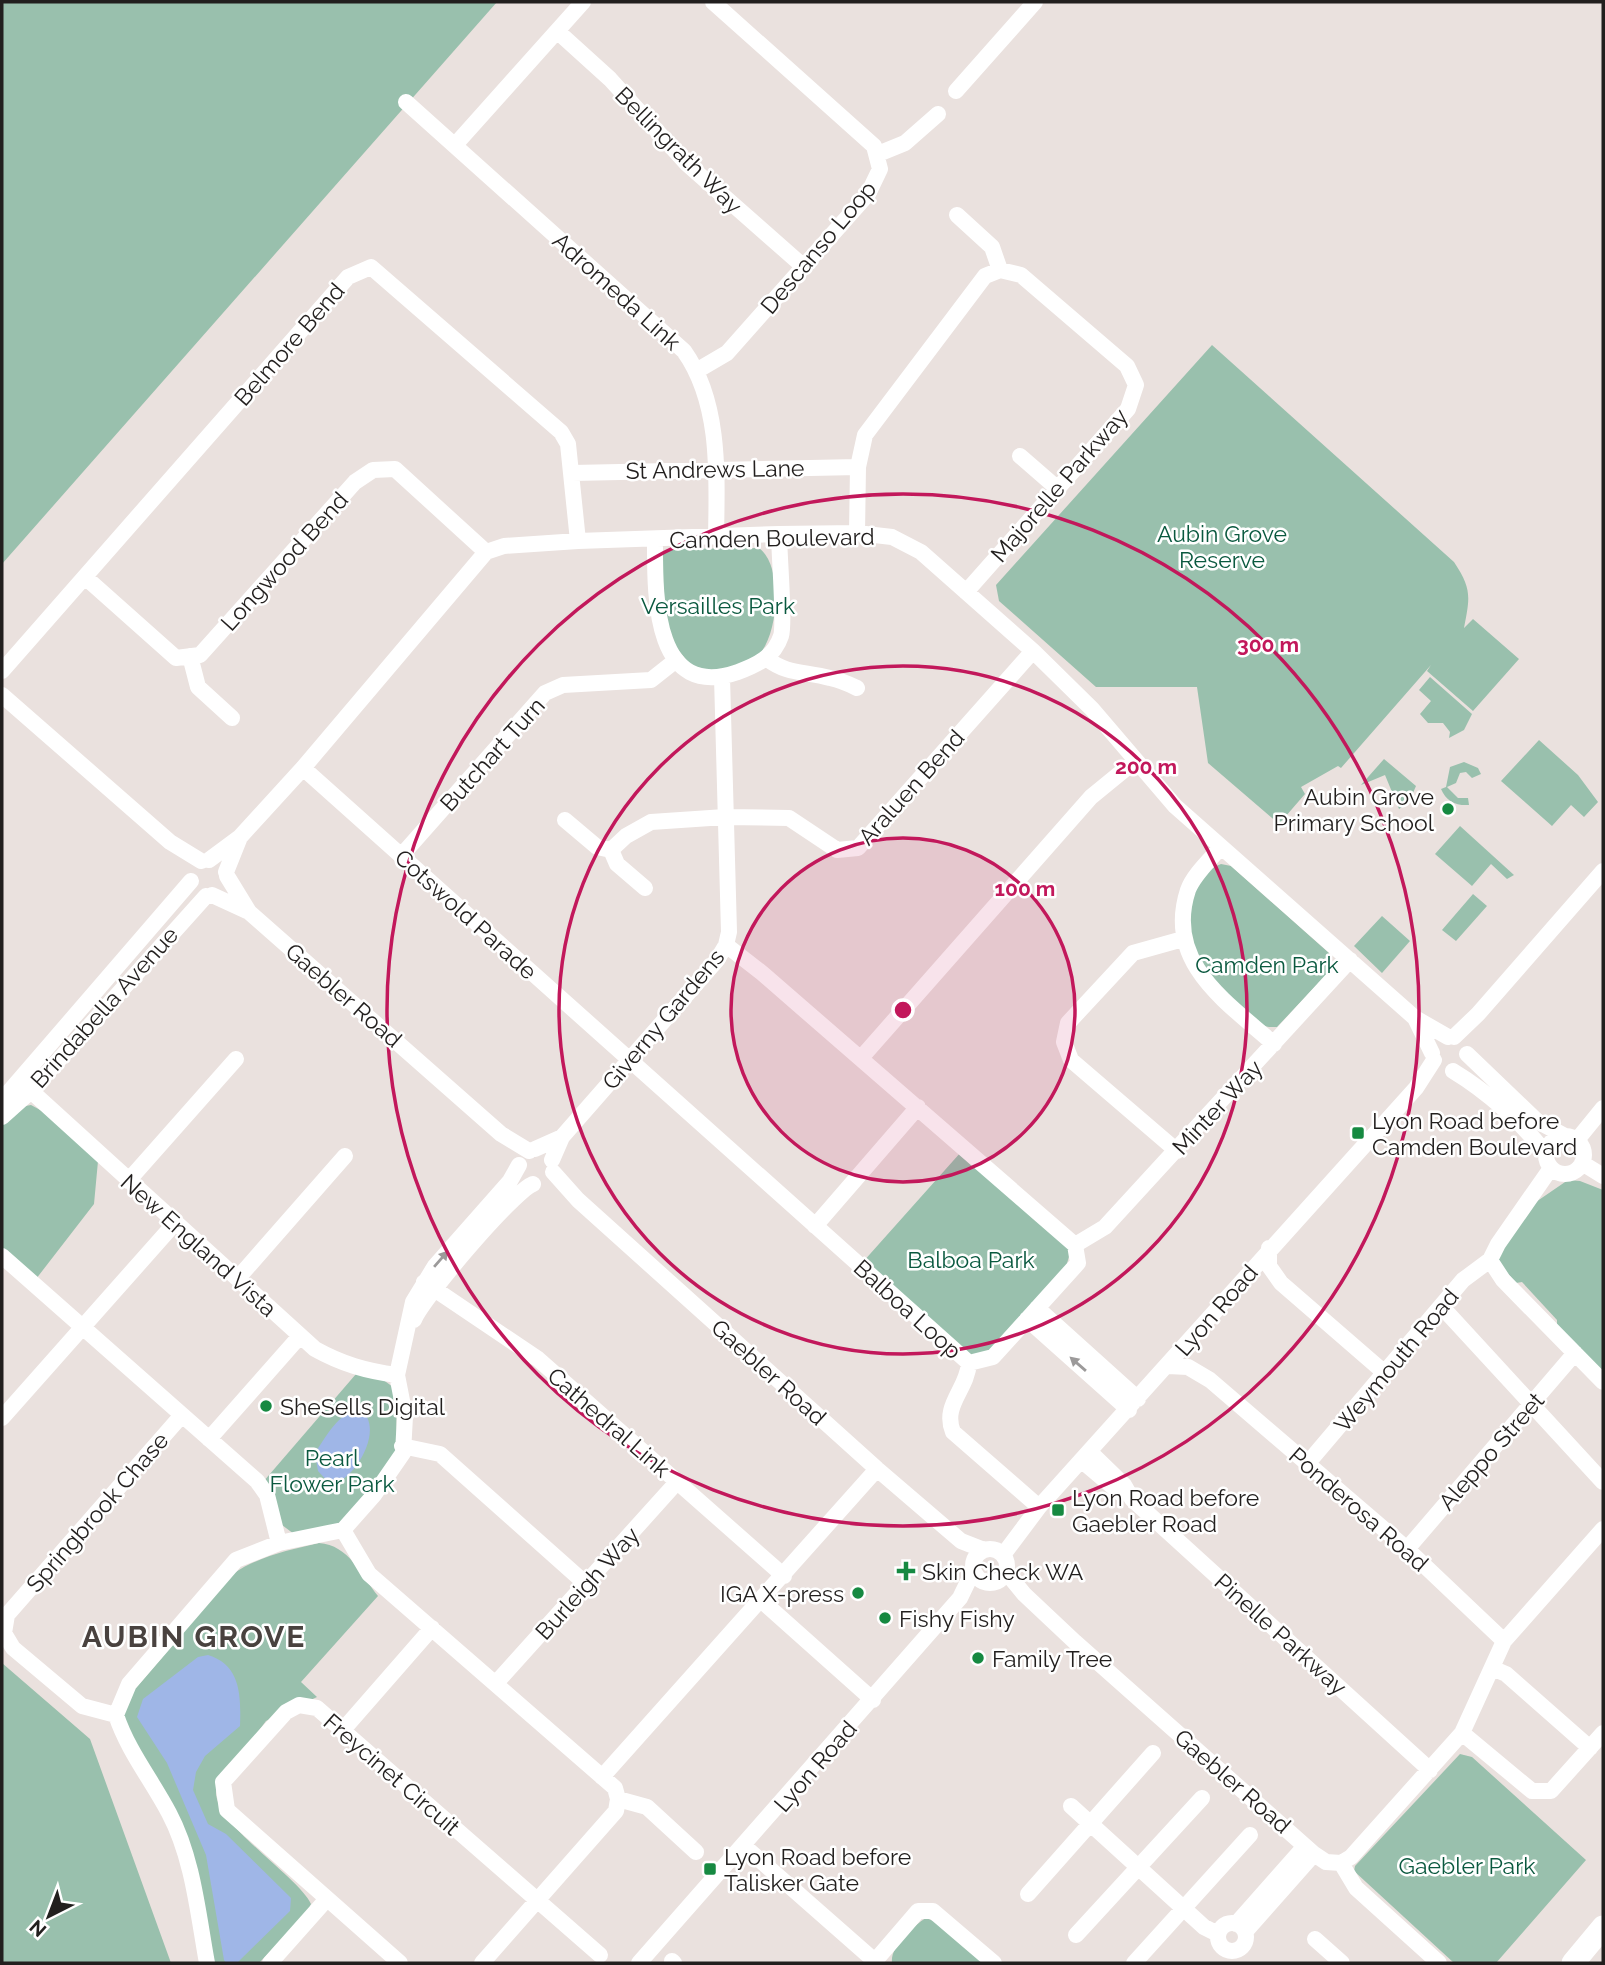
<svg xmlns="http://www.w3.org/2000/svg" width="1605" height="1965" viewBox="0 0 1605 1965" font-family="Raleway,sans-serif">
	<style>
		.green { fill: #99c0ad }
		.water { fill: #9fb6e7 }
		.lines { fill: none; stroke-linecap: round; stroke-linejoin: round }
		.minor { stroke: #fff; stroke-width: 16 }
		.highway { stroke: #fff; stroke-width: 23 }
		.oneway { fill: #9c9a9a }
		.ring { fill: none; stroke: #c2185b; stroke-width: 3.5 }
		.poi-dot { fill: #168941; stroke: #fff; stroke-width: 2.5 }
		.labels { text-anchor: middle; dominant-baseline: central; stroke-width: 5; stroke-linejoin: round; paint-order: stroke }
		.street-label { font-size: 23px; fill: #221f1e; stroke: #fff }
		.park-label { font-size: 23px; fill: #0a593f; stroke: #fff }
		.poi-label { font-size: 23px; fill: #221f1e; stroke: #fff; text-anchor: start }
		.district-label { font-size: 30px; font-weight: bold; letter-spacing: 2px; fill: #49423f; stroke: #fff }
		.centre { fill: #c2185b; stroke: #fff; stroke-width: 3.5 }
		.ring-label { font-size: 21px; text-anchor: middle; font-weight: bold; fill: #c2185b; stroke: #fff; stroke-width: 5; stroke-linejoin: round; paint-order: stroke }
	</style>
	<rect width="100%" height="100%" fill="#eae1de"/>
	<path class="green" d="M 2,2 L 497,2 L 2,564 Z
		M 1212,345 L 1454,562 C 1472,589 1470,597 1464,628 L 1473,619 L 1519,659 L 1473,711 L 1427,671 L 1431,665 L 1341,768 L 1338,766 L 1301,787 L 1305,794 L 1279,824 L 1208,763 L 1197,687 L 1096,687 L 999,601 L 996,585 Z
		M 759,548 C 784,566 779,638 756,658 C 738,673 715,672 694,669 L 665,634 L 662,554 L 668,549 Z
		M 1430,677 L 1472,714 L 1464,730 L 1449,738 L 1450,732 L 1443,723 L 1428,723 L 1420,714 L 1431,701 L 1419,690 Z
		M 1539,740 L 1578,775 L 1598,802 L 1584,817 L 1571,805 L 1552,826 L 1501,781 Z
		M 1384,759 L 1416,786 L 1409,802 L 1399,809 L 1385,775 L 1361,785 Z
		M 1464,762 L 1478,768 L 1481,774 L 1472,778 L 1466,772 L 1460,773 L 1456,783 L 1447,787 L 1458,798 L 1468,798 L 1469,805 C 1456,806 1446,801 1441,789 L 1446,787 L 1450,767 Z
		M 1460,826 L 1514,875 L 1507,879 L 1491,864 L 1472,886 L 1435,854 Z
		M 1221,864 L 1231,866 L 1329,953 L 1330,963 L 1327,974 L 1277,1027 C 1271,1027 1267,1028 1261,1024 C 1252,1019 1203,973 1198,964 C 1181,935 1185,877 1221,864 Z
		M 1473,894 L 1487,906 L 1456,941 L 1442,930 Z
		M 1382,916 L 1410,941 L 1382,973 L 1354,946 Z
		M 31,1105 L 44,1112 L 98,1161 L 94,1204 L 36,1279 L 2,1251 L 2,1121 L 20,1107 Z
		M 961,1152 L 1066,1241 L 1070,1253 L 1066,1267 L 989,1353 L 970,1357 L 862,1263 Z
		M 1568,1180 L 1580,1181 L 1603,1190 L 1603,1377 L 1557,1327 L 1557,1320 L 1522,1282 L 1516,1283 L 1500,1264 L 1497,1254 L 1529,1213 L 1530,1206 Z
		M 356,1374 L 382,1379 L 393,1387 L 396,1399 L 397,1446 L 391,1464 L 339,1524 L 294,1534 L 282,1525 L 263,1482 Z
		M 319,1543 C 349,1545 361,1575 378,1596 L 301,1682 L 317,1697 L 266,1721 L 257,1733 L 257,1739 C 245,1752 226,1768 218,1784 C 201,1816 297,1874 311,1904 L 306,1915 L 259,1963 L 212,1963 L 180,1826 L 122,1718 L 129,1696 L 234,1573 C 260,1556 289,1550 319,1543 Z
		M 2,1663 L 90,1739 L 171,1963 L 2,1963 Z
		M 1460,1754 L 1472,1757 L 1586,1860 L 1496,1963 L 1454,1963 L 1354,1871 L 1355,1866 Z
		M 926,1918 L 936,1922 L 985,1963 L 892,1963 C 890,1946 913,1926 926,1918 Z"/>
	<path class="water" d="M 359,1409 C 387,1425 355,1483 330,1484 L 318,1471 L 315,1453 C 325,1438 339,1412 359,1409 Z
		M 208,1655 C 241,1665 241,1696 240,1726 L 205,1756 L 196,1772 L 193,1790 L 208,1824 L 226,1834 L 291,1898 L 290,1911 L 237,1963 L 226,1963 L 224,1960 L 206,1855 L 167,1763 L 137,1717 L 143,1699 L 198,1657 Z"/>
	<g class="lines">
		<path class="minor" d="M 557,31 L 610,79 L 686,163 L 804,267
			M 956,91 L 1035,2
			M 406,102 L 684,351 C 721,403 717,476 716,537
			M 455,145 L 583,2
			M 878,154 L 905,143 L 938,114
			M 957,215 L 992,247 L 1000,270
			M 698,370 L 727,353 L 868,194 L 880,169 L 874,146 L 713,2
			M 1020,456 L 1058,489
			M 572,473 L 858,467
			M 857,533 L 858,467 L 865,435 L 985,276 L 1000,270 L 1021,275 L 1127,366 L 1136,385 L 1128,409 L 966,592
			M 655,539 C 655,593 652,702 738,672 C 757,665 774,657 781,636 C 785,624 779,552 779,534
			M 85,577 L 176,658 L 200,655 L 355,482 L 373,470 L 395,469 L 486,552
			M 190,656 L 198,687 L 232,718
			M 766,658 C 787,675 805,671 830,678 C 839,680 849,684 857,688
			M 2,671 L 348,277 L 371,267 L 561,432 L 568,444 L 578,541
			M 2,695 L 170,842 L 201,861
			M 303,768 L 969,1363 L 993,1357 L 1078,1263 L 1075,1245 L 762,973 L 726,945
			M 565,820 L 597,847 L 611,850
			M 1221,847 C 1211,859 1194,874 1188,890 C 1164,963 1227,1002 1274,1044
			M 611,850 L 626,836 L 651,822 L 725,817 L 789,818 L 837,850 L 858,848 L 1033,651
			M 611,850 L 617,864 L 645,888
			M 401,856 L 545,693 L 563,685 L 651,680 L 675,661
			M 209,860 L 240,837 L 303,768 L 486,552 L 504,546 L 578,541 L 779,534 L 857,533 L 892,537 L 921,552 L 1033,651 L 1092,709 L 1175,806 L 1415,1018 L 1448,1037
			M 226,872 L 240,837
			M 227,876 L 249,912 L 501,1134 L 529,1151
			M 212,895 L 249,912
			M 1415,1018 L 1432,1053
			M 1454,1037 L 1478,1014 L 1603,871
			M 1467,1054 L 1537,1121 L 1565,1136
			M 861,1058 L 1091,797 L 1135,761
			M 1453,1071 C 1486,1091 1523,1123 1546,1154
			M 22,1078 L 31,1091 L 315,1349 C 342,1364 366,1371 397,1375
			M 2,1100 L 191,881
			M 2,1117 L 31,1091 L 206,896
			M1546 1155a19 19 0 1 1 38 0a19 19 0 1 1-38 0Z
			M 1577,1140 L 1603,1108
			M 535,1149 L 562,1137
			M 1177,1151 L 1071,1060 L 1064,1042 L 1068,1023 L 1133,953 L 1183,939
			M 552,1160 L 562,1137 L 717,960 L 726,945 L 729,932 L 722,677
			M 1582,1163 L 1603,1176
			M 1551,1168 L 1498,1244 L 1490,1260 L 1503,1280 L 1603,1382
			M 553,1172 L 578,1200 L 877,1469 L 961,1541 L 984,1550
			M 128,1181 L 236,1059
			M 815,1226 L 918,1107
			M 1075,1245 L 1105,1227 L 1350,960
			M 1269,1248 L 1269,1266 L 1281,1283 L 1386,1374
			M 2,1256 L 257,1481 L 267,1495 L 279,1543
			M 238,1278 L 345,1156
			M 424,1282 L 538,1359 L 784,1576
			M 1442,1307 L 1603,1482
			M 1037,1308 L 1138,1399
			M 1027,1319 L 1129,1410
			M 414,1320 C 422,1299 513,1192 533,1184
			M 969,1363 C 967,1390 942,1405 953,1432 L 1039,1507
			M 1168,1366 L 1188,1367 L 1210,1380 L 1407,1549 L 1504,1641
			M 2,1418 L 175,1223
			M 209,1439 L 300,1336
			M 402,1446 L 440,1454 L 586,1584
			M 1090,1452 L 1124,1485 L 1132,1499 L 1430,1770
			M 1082,1461 L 1120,1493
			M 1307,1464 L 1463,1280 L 1490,1260
			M 343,1530 L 369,1574 L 615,1788 L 618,1799 L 616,1811 L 482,1963
			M 1407,1549 L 1575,1353
			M973 1566a17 17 0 1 1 34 0a17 17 0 1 1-34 0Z
			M 1003,1555 L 1039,1507 L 1416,1088 L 1434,1060
			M 1006,1572 L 1024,1594 L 1075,1642 L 1314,1854 L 1326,1862 L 1341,1863 L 1356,1888 L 1439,1963
			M 762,1601 L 873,1700
			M 1492,1668 L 1506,1674 L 1590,1748
			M 496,1683 L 677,1482
			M 116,1715 L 129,1684 L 236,1560 L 279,1543 L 343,1530 L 374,1495 L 403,1453 L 405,1416 L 397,1375 L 413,1302 L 435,1266 L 510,1181 L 519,1165
			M 116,1715 L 82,1706 L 13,1648 L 4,1633 L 7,1615 L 182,1415
			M 116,1715 C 128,1751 151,1779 169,1813 C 193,1858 198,1914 207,1963
			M 342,1731 L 432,1628
			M 1462,1733 L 1532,1791 L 1551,1791 L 1603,1733
			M 602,1777 L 877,1469
			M 618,1799 L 647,1807 L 696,1852
			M 1071,1806 L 1204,1927 L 1218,1934
			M 744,1846 L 877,1963
			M 1341,1863 L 1351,1857 L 1462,1733 L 1504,1641 L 1603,1529
			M 1028,1894 L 1153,1753
			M1218 1937a14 14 0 1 1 28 0a14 14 0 1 1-28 0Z
			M 1236,1924 L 1305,1846
			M 1245,1932 L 1314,1854
			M 1076,1935 L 1202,1798
			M 1315,1939 L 1342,1963
			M 672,1961 L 674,1963
			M 875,1961 L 918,1911 L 933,1911 L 994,1963
			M 270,1963 L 326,1900
			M 400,1963 L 227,1810 L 223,1782 L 286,1712 L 299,1705 L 317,1708 L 600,1955
			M 639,1963 L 960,1598 L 973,1571
			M 1134,1963 L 1250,1835"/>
		<path class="highway" d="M 1573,1963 L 1603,1927"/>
	</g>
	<defs><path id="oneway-solid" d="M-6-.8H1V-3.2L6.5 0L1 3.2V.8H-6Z" transform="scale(1.75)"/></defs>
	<g class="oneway">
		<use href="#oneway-solid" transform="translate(441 1259) rotate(-49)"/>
		<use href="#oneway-solid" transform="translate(1078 1364) rotate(-139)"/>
	</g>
	<circle cx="903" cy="1010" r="172" fill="#c2185b" fill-opacity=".12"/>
	<g class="ring">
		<circle cx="903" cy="1010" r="172"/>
		<circle cx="903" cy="1010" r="344"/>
		<circle cx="903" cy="1010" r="516"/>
	</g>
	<g class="poi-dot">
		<circle cx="1448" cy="809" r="7"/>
		<rect x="1351" y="1126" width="14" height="14" rx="3.5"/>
		<circle cx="266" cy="1406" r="7"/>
		<rect x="1051" y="1503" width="14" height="14" rx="3.5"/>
		<path d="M902.5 1560.5h7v7h7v7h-7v7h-7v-7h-7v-7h7z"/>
		<circle cx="858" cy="1593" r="7"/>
		<circle cx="885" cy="1618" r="7"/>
		<circle cx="978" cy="1658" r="7"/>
		<rect x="703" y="1862" width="14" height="14" rx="3.5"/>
	</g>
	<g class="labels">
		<g class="street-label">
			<text transform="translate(679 150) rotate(45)">Bellingrath Way</text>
			<text transform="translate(818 247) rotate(-50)">Descanso Loop</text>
			<text transform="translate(617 291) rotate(42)">Adromeda Link</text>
			<text transform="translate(289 344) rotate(-49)">Belmore Bend</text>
			<text transform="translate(715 469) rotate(-1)">St Andrews Lane</text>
			<text transform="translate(1059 485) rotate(-49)">Majorelle Parkway</text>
			<text transform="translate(772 538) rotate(-1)">Camden Boulevard</text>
			<text transform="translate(284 561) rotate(-48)">Longwood Bend</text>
			<text transform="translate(492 754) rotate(-48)">Butchart Turn</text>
			<text transform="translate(911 787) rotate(-48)">Araluen Bend</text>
			<text transform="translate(466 914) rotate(42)">Cotswold Parade</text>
			<text transform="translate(344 995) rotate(41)">Gaebler Road</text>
			<text transform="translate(104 1007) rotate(-48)">Brindabella Avenue</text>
			<text transform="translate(663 1019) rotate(-50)">Giverny Gardens</text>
			<text transform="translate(1217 1107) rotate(-47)">Minter Way</text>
			<text transform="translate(199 1245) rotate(42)">New England Vista</text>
			<text transform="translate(908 1309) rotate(42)">Balboa Loop</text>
			<text transform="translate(1216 1310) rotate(-49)">Lyon Road</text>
			<text transform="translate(1396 1360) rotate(-50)">Weymouth Road</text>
			<text transform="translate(769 1372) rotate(42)">Gaebler Road</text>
			<text transform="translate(609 1422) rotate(41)">Cathedral Link</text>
			<text transform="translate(1491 1451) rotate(-49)">Aleppo Street</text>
			<text transform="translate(1359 1509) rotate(41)">Ponderosa Road</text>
			<text transform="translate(97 1512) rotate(-49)">Springbrook Chase</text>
			<text transform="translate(587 1583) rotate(-48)">Burleigh Way</text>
			<text transform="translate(1281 1634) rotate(42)">Pinelle Parkway</text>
			<text transform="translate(815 1766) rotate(-49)">Lyon Road</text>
			<text transform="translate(392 1774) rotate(41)">Freycinet Circuit</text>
			<text transform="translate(1233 1781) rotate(41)">Gaebler Road</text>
		</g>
		<g class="park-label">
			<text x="1222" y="533">Aubin Grove<tspan x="1222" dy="26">Reserve</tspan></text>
			<text x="718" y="605">Versailles Park</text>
			<text x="1267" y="964">Camden Park</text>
			<text x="971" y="1259">Balboa Park</text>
			<text x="332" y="1457">Pearl<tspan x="332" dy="26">Flower Park</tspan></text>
			<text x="1467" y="1865">Gaebler Park</text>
		</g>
		<g class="poi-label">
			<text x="1434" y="796" text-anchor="end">Aubin Grove<tspan x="1434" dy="26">Primary School</tspan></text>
			<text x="1372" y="1120">Lyon Road before<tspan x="1372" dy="26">Camden Boulevard</tspan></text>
			<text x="280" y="1406">SheSells Digital</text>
			<text x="1072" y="1497">Lyon Road before<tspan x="1072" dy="26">Gaebler Road</tspan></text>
			<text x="922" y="1571">Skin Check WA</text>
			<text x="844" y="1593" text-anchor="end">IGA X-press</text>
			<text x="899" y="1618">Fishy Fishy</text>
			<text x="992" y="1658">Family Tree</text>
			<text x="724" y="1856">Lyon Road before<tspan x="724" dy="26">Talisker Gate</tspan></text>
		</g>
		<g class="district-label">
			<text x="194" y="1636">AUBIN GROVE</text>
		</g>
	</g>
	<circle cx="903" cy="1010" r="10" class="centre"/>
	<g class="ring-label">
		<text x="1268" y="652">300 m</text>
		<text x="1146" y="774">200 m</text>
		<text x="1025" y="896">100 m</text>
	</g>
	<rect width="1605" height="1965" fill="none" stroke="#221f1e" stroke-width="7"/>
	<g transform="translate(49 1916) rotate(222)" stroke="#ffffff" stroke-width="5" paint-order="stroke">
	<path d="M0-5L12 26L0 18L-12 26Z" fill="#221f1e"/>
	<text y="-10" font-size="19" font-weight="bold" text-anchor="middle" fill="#221f1e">N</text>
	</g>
</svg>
